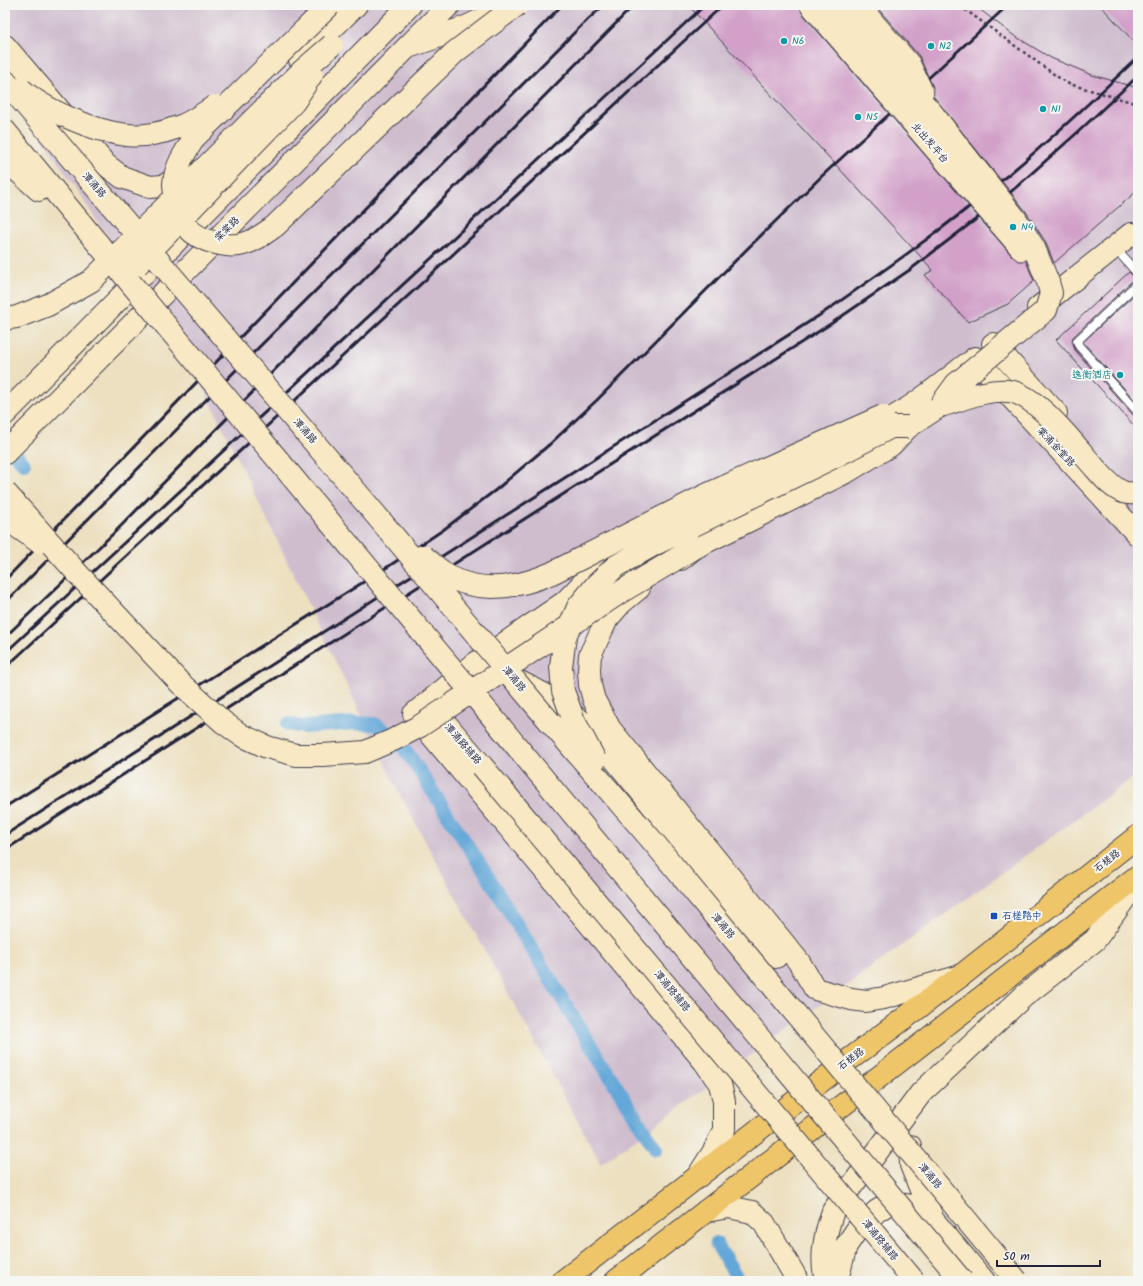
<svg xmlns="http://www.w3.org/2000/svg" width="1143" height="1286" viewBox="0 0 1143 1286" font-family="Kalam,'LXGW WenKai TC',sans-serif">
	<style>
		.industrial { fill: #cfbdce }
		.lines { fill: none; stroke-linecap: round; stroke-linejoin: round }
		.canal { stroke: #63a7d8; stroke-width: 14 }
		.building { fill: #d2a0c9 }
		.lane-casing { stroke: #403e4f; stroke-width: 10 }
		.secondary-casing { stroke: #403e4f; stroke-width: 24 }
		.primary-casing { stroke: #403e4f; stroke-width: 24 }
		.lane { stroke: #fff; stroke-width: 8 }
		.secondary { stroke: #f8e8c3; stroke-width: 22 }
		.primary { stroke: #eec569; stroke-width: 22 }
		.rail { stroke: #22223b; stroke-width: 3 }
		.secondary-bridge-casing { stroke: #403e4f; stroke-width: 24; stroke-linecap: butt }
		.path-bridge { stroke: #403e4f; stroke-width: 2.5; stroke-dasharray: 3 3; stroke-linecap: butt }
		.secondary-bridge { stroke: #f8e8c3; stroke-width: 22 }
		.culture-dot { fill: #0f9aa8; stroke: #f6f6f2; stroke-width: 1.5 }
		.transit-dot { fill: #1a4fb4; stroke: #f6f6f2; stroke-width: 1.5 }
		.labels { text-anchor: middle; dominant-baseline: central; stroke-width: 4; stroke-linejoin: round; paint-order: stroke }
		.culture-label { font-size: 10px; fill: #0d838f; stroke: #f6f6f2; text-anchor: start }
		.street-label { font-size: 10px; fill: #22223b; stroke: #f6f6f2 }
		.transit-label { font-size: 10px; fill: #164399; stroke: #f6f6f2; text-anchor: start }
	</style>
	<rect width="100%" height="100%" fill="#f6f6f2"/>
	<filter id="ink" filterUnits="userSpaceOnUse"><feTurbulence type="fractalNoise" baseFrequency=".025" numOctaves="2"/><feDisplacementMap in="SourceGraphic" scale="8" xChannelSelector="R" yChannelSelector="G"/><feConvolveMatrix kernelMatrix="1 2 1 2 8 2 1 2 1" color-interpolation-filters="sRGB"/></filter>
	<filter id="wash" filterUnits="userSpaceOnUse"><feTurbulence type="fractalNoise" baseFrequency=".012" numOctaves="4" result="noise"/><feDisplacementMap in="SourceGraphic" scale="16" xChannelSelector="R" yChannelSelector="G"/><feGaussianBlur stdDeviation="0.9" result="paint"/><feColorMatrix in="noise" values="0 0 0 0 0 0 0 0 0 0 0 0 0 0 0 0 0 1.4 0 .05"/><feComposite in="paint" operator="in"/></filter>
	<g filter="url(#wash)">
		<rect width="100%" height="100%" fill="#ede0c0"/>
		<path class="industrial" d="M 5,5 L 1138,5 L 1138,774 L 601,1164 L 397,789 L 192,364 L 5,82 Z"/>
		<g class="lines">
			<path class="canal" d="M 5,443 L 24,464
				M 288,724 L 303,727 L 356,723 L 375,724 L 396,738 L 411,758 L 488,877 L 587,1040 L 656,1149
				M 716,1243 L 739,1281"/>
		</g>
		<g id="blocks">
			<path class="building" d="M 688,5 L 799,5 L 802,13 L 1013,257 L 1018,261 L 1026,261 L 1034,281 L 1008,304 L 968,322 L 925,275 L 933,270 Z
				M 875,5 L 974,5 L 1013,35 L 1051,58 L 1092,75 L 1138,88 L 1138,190 L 1054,263 L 1045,241 L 1025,210 L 933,96 L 934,93 L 933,87 L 919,56 Z
				M 1100,5 L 1138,5 L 1138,46 Z
				M 1129,272 L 1135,278 L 1073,337 L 1072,340 L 1075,350 L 1134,416 L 1138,417 L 1138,430 L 1056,340 Z
				M 1138,291 L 1138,404 L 1083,342 Z"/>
		</g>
	</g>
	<g filter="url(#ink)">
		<use href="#blocks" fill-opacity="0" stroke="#403e4f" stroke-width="1"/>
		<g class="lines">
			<g class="lane-casing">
				<path id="lane" d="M 1115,248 L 1138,274
					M 1138,283 L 1077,341 L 1079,346 L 1138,412"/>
			</g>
			<g class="secondary-casing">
				<path id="secondary" d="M 5,46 L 106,165 L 122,177 L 150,187 L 163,186 L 179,177 L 188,170
					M 411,46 L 466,27 L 502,10
					M 300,60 L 356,5
					M 5,131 L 99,245
					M 5,161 L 9,163 L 39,190
					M 1038,308 L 1131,234
					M 993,344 L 1056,413
					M 975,358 L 1138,535
					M 5,414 L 410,5
					M 870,430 C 906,413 936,388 967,364
					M 5,453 L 449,5
					M 681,559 L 696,547 L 848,471 L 891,445 L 908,427 L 940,406
					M 611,560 L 586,580 L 565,602 L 476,663 L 414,714 L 704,1061 L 720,1084 L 724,1101 L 724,1130 L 714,1151 L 698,1176
					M 639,588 L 621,603 L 607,619 L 590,655 L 589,670 L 590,685 L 594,700 L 610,729 L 799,962 L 815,989 L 851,999 L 866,1001 L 884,998 L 961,976
					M 601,595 L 617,578 L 694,536
					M 512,678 L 549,697 L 581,721 L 612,756 L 776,957
					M 428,703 L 482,766
					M 910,1146 L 911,1165 L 933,1220
					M 706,1211 L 729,1207 L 752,1212 L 764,1223 L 798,1281
					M 826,1281 C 820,1257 825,1234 833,1211 L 921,1093 L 1024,996 L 1095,940 L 1138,880
					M 839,1281 L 838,1276 L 846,1246 L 856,1231 L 877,1211 L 890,1203 L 912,1206 L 933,1220 L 984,1281"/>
			</g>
			<g class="primary-casing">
				<path id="primary" d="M 563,1281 L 842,1065 L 962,975 L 1138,836
					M 616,1281 L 1138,876"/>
			</g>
			<use href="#lane" class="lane"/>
			<use href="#secondary" class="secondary"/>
			<use href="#primary" class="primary"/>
			<path class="rail" d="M 5,580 L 562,5
				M 5,603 L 199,407 L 583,24 L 604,5
				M 5,637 L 116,531 L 634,5
				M 5,653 L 705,5
				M 5,668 L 723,5
				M 5,807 L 389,566 L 443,530 L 497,489 L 550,444 L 597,400 L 747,249 L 823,175 L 1008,5
				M 5,835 L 823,313 C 882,272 941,231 996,185 C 1045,145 1092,101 1138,57
				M 5,850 L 832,323 L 911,269 L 1005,197 L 1078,132 L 1138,76"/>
			<g class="secondary-bridge-casing">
				<path id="secondary-bridge" d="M 330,5 L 195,137 C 186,151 175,166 174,184 C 174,188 175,192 175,196 C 178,222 190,237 216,243 C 225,245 234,247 243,244 C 255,241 265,233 275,226 L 455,52 L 517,5
					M 811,5 L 1022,249
					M 834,5 L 932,113 L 1015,218 L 1034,248 L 1048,282 L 1051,293 L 1046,310 L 956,384 L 940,406
					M 858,5 L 909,64 L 922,92
					M 5,81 L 365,502 L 538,708 L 655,844 L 1017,1281
					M 21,89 C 44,110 96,132 127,135 C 143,137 163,133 178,127 C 191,123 204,113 215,106
					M 99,245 L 962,1281
					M 137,265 L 294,102 L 312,74
					M 5,319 L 17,317 L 48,305 L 91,281 L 302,71 L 332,45
					M 940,406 C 962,400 984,389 1008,391 C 1036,393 1077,448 1095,468 C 1103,477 1112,488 1123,492 C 1127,494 1133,493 1138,493
					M 5,492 L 78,574 L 180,683 L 223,722 L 241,735 L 267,747 L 296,755 L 323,755 L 365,752 L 393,740 L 420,726 L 619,593 L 696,547
					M 5,520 L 15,525 L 39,542
					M 423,556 C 431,563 440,571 450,577 C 482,594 520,587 552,573 L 706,495 L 883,416
					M 595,760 L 574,721 L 563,691 L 561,666 L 565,637 L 578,607 L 597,584 L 616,566 L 657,543 L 840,454 L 891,427 L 908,427
					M 482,766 L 914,1281"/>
			</g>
			<path class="path-bridge" d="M 961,5 L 963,8 L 1066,83 L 1138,104"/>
			<use href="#secondary-bridge" class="secondary-bridge"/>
		</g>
	</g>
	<g class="culture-dot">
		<circle cx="784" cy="41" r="4"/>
		<circle cx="931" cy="46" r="4"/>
		<circle cx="1043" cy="109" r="4"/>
		<circle cx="858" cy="117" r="4"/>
		<circle cx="1013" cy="227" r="4"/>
		<circle cx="1120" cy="375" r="4"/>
	</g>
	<rect class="transit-dot" x="990" y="912" width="8" height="8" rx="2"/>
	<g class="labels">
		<g class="culture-label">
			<text x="792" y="41">N6</text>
			<text x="939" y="46">N2</text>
			<text x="1051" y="109">N1</text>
			<text x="866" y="117">N5</text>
			<text x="1021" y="227">N4</text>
			<text x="1112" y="375" text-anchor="end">逸衡酒店</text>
		</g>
		<g class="street-label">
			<text transform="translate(930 143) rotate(49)">北出发平台</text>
			<text transform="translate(94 185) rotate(49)">潭涌路</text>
			<text transform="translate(227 229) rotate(-45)">棠棠路</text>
			<text transform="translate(305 431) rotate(49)">潭涌路</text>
			<text transform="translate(1056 447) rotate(47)">棠涌金堂路</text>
			<text transform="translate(514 679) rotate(50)">潭涌路</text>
			<text transform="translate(463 744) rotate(49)">潭涌路辅路</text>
			<text transform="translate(1107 861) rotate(-38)">石槎路</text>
			<text transform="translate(723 926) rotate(50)">潭涌路</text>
			<text transform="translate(672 991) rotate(50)">潭涌路辅路</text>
			<text transform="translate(851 1059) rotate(-37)">石槎路</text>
			<text transform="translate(930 1176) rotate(50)">潭涌路</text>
			<text transform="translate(880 1240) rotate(50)">潭涌路辅路</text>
		</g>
		<g class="transit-label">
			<text x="1002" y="916">石槎路中</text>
		</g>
	</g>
	<rect width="1143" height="1286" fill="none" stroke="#f6f6f2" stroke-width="20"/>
	<path d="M997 1260v6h103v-6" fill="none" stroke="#22223b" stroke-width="2"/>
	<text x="1003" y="1260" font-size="12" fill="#22223b" stroke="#f6f6f2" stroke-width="3" paint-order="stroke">50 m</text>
</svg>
